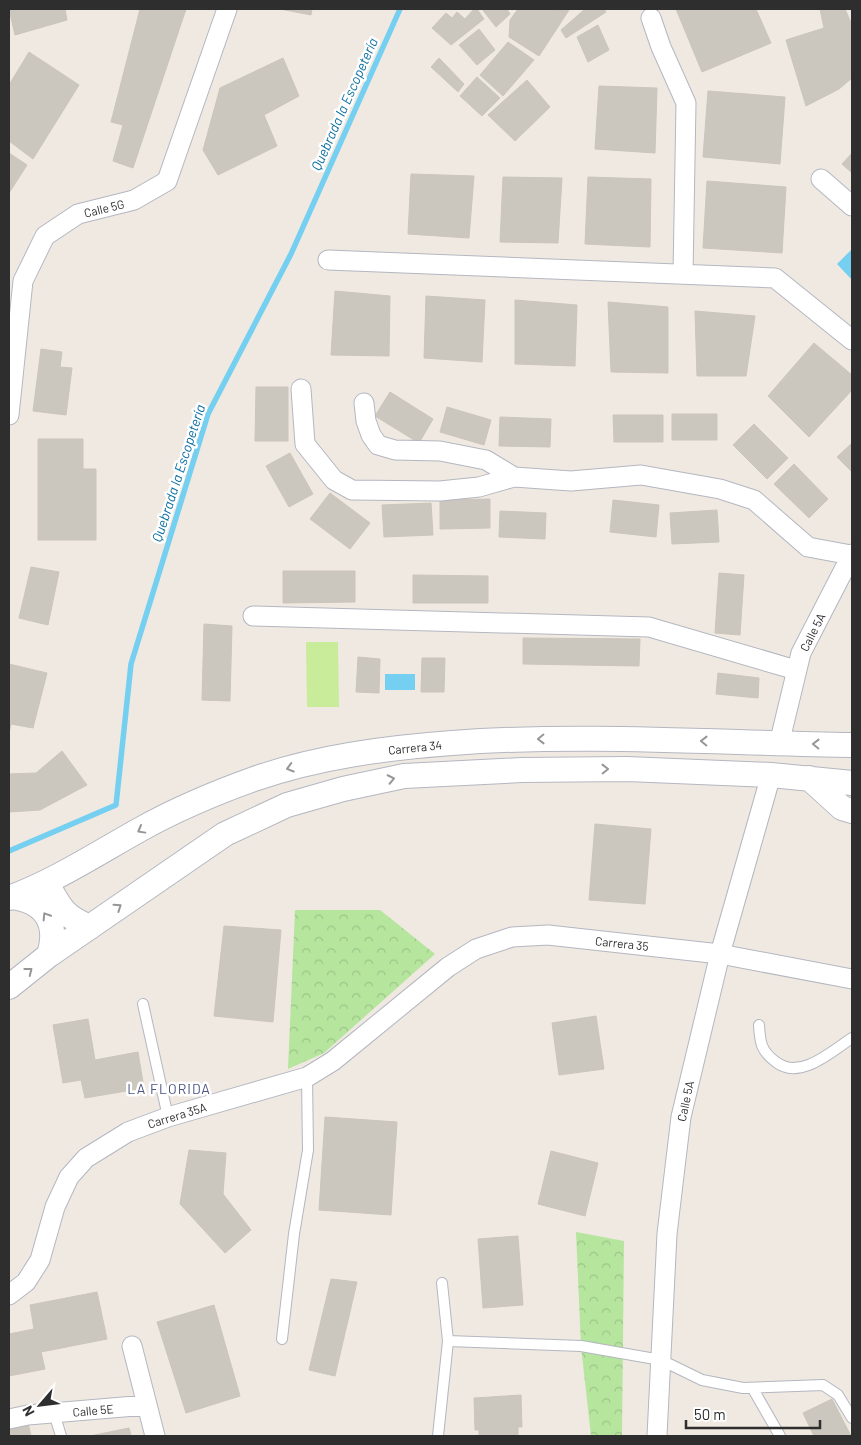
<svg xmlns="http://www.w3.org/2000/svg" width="861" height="1445" viewBox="0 0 861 1445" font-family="Barlow,sans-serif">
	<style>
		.forest { fill: url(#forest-crowns) }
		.pitch { fill: #c9ec9a }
		.water { fill: #75cff0 }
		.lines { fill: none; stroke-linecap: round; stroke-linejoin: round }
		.stream { stroke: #75cff0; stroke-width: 5.5 }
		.building { fill: #cbc7bf; stroke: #cbc5ba }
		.service-casing { stroke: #b4b7c1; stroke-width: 12 }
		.minor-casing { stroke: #b4b7c1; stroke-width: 21 }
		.tertiary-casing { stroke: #b4b7c1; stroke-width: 26 }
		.service { stroke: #fff; stroke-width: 10 }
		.minor { stroke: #fff; stroke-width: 19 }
		.tertiary { stroke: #fff; stroke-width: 24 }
		.oneway { stroke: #969696 }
		.labels { text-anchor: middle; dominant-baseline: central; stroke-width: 5; stroke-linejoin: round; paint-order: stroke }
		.street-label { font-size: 12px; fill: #2e2e2e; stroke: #fff }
		.water-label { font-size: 14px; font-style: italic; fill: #0d6fa3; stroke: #fff }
		.neighbourhood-label { font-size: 14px; letter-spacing: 1px; fill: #4d5680; stroke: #fff }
	</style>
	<defs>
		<pattern id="forest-crowns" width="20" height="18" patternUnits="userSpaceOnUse" patternTransform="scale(1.25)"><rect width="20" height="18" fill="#b6e59e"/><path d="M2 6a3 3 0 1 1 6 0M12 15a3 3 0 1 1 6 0" fill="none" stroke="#9dc588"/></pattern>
	</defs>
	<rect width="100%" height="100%" fill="#efe9e1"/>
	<path class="forest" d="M 295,910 L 380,910 L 435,954 L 324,1053 L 288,1069 Z
		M 576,1232 L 624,1241 L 622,1436 L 591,1436 L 581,1346 Z"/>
	<path class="pitch" d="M 306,642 L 338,642 L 339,707 L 307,707 Z"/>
	<path class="water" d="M 852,249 L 852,280 L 837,264 Z
		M 385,674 L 415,674 L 415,690 L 385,690 Z"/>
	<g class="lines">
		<path class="stream" d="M 9,851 L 116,805 L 131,664 L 208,414 L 291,254 L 400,9"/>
	</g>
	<path class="building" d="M 9,9 L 65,9 L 67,20 L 15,35 Z
		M 140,9 L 186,9 L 133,168 L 113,161 L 123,125 L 111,122 Z
		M 280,9 L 312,9 L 311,15 Z
		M 474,9 L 477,9 L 484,19 L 451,45 L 432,28 L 446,13 L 452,18 L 457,12 L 465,19 Z
		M 482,9 L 507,9 L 510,14 L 496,27 Z
		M 518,9 L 569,10 L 539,56 L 509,37 L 510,20 Z
		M 585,9 L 604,9 L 606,12 L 566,38 L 561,30 Z
		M 676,9 L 756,9 L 771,43 L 702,72 Z
		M 820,9 L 845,9 L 852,25 L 852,78 L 839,89 L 806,106 L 786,40 L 824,28 Z
		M 598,25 L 609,50 L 588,62 L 577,37 Z
		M 479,29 L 495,50 L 477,65 L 459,45 Z
		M 508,42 L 534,60 L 503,96 L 480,75 Z
		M 29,52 L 79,85 L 33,159 L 9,141 L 9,85 Z
		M 283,58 L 299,96 L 264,115 L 277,146 L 218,175 L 203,150 L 220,88 Z
		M 439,58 L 464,84 L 458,92 L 431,67 Z
		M 477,77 L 500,98 L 482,116 L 460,96 Z
		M 527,80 L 550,107 L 515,141 L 488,115 Z
		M 599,86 L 657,88 L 655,153 L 595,149 Z
		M 708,91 L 785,97 L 780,164 L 703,157 Z
		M 9,153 L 27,165 L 9,193 Z
		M 852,153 L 852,173 L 842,164 Z
		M 411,174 L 474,176 L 469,238 L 408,234 Z
		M 503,177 L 562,178 L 558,243 L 500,242 Z
		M 588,177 L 651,179 L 650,247 L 585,244 Z
		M 707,181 L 786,187 L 782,253 L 703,248 Z
		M 335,291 L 390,296 L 389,356 L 331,355 Z
		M 426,296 L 485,300 L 482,362 L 424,358 Z
		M 515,300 L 577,305 L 575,366 L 515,364 Z
		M 608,302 L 668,307 L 668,373 L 611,372 Z
		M 695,311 L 755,316 L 746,376 L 697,376 Z
		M 814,343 L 852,375 L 852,390 L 809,437 L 768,396 Z
		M 41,349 L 62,352 L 60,367 L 72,368 L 66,415 L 33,411 Z
		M 256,387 L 288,387 L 288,441 L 255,441 Z
		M 390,392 L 433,419 L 419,443 L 375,416 Z
		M 447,407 L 491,420 L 484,445 L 440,432 Z
		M 672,414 L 717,414 L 717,440 L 672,440 Z
		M 613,415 L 663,415 L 663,442 L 614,442 Z
		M 500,417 L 551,419 L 550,447 L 499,446 Z
		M 754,424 L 788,458 L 767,479 L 733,445 Z
		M 38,439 L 83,439 L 83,469 L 96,469 L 96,540 L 38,540 Z
		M 852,443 L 852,472 L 837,457 Z
		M 290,453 L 313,494 L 289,507 L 266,466 Z
		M 794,464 L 828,499 L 809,518 L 774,484 Z
		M 330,493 L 370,523 L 350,549 L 310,519 Z
		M 490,499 L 490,528 L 440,529 L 440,500 Z
		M 613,500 L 659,505 L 656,537 L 610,532 Z
		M 431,503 L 433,535 L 384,537 L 382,505 Z
		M 717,510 L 719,542 L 672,544 L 670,513 Z
		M 500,511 L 546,513 L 545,539 L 499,537 Z
		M 31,567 L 59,572 L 48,625 L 19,618 Z
		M 283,571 L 355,571 L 355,602 L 283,603 Z
		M 719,573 L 744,575 L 740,635 L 715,633 Z
		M 413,575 L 488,576 L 488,603 L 413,603 Z
		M 204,624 L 232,626 L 230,701 L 202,700 Z
		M 523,638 L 640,639 L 639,666 L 523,664 Z
		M 358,657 L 380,659 L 379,693 L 356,692 Z
		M 422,658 L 445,658 L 444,692 L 421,692 Z
		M 9,664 L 47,673 L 33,728 L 11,724 L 9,733 Z
		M 718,673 L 759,678 L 758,698 L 716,694 Z
		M 62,751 L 87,785 L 40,810 L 9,812 L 9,774 L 36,773 Z
		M 595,824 L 651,829 L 645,904 L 589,900 Z
		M 224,926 L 281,930 L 273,1022 L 214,1016 Z
		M 596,1016 L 604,1069 L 559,1075 L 552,1023 Z
		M 88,1019 L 95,1060 L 138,1052 L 144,1088 L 85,1098 L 81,1080 L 63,1083 L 53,1025 Z
		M 325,1117 L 397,1122 L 391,1215 L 319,1210 Z
		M 189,1150 L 226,1153 L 223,1194 L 251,1230 L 225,1253 L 180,1204 Z
		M 551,1151 L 598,1163 L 585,1216 L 538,1204 Z
		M 518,1236 L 523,1305 L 483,1308 L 478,1239 Z
		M 331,1279 L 357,1282 L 335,1376 L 309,1370 Z
		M 97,1292 L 107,1339 L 41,1352 L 45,1369 L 9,1376 L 9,1334 L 34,1329 L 30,1305 Z
		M 214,1305 L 240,1396 L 186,1413 L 157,1322 Z
		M 521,1395 L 522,1427 L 518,1427 L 518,1436 L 479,1436 L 479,1430 L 475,1430 L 474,1398 Z
		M 832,1399 L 851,1436 L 814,1436 L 803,1413 Z
		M 28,1423 L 31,1436 L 9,1436 L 9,1428 Z
		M 129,1428 L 131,1436 L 90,1436 Z"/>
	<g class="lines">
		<g class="service-casing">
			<path id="service" d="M 143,1004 L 168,1117
				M 759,1025 C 760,1043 761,1051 776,1062 C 800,1081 832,1051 852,1038
				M 442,1283 L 448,1341
				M 282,1339 L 294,1234 L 308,1150 L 307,1077
				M 753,1389 L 780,1436
				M 54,1413 L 61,1436
				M 438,1436 L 448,1341 L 581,1346 L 661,1360 L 702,1380 L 743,1388 L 823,1385 L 838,1395 L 852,1418"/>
		</g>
		<g class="minor-casing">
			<path id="minor" d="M 651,18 L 661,47 L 686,103 L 683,274
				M 821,179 L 852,206
				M 328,260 L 775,278 L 852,340
				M 301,389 L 305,444 L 334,480 L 352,490 L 440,491 L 479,487 L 514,477 L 571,481 L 641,475 L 720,489 L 754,500 L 808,547 L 851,555
				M 364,403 L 366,421 L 371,435 L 378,445 L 395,450 L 440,451 L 486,460 L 514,477
				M 9,415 L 23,281 L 45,236 L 78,214 L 134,200 L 167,181 L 227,9
				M 253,616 L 649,627 L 796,670
				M 779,744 L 801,653 L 852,554
				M 9,1295 L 26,1282 L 40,1260 L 55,1207 L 69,1177 L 86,1158 L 128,1132 L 168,1117 L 307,1077 L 333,1061 L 448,967 L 476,949 L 512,937 L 548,935 L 720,954 L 852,979
				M 132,1346 L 155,1436
				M 9,1419 L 28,1415 L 147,1405
				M 657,1436 L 667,1234 L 681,1117 L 720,954 L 771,775"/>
		</g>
		<g class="tertiary-casing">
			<path id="tertiary" d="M 809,778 L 842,808 L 852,811
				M 46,882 C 60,906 62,916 90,927
				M 12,897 C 45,901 59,923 49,955
				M 9,898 C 55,881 98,853 141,829 C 177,809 215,793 254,779 C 317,757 385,748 452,743 C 585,733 719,743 852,745
				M 9,987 L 49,955 L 225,834 L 287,805 L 343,789 L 404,776 L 522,770 L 627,769 L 771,775 L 852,783"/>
		</g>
		<use href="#service" class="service"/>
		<use href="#minor" class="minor"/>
		<use href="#tertiary" class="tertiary"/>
	</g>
	<defs><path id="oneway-chevron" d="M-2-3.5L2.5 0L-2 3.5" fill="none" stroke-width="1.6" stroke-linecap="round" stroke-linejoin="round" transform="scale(1.25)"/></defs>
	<g class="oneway">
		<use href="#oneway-chevron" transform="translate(541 739) rotate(179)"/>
		<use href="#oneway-chevron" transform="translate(704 741) rotate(-179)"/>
		<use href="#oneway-chevron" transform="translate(816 744) rotate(-179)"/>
		<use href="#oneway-chevron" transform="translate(290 768) rotate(164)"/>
		<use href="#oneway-chevron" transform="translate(605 769) rotate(-1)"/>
		<use href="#oneway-chevron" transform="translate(391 779) rotate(-12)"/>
		<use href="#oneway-chevron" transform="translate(141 830) rotate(151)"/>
		<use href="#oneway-chevron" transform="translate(118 907) rotate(-34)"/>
		<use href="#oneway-chevron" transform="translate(46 916) rotate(-122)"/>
		<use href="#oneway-chevron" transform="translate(29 971) rotate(-38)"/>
	</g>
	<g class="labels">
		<g class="street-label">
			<text transform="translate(104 208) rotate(-14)">Calle 5G</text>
			<text transform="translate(812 632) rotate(-63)">Calle 5A</text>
			<text transform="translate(415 747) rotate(-6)">Carrera 34</text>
			<text transform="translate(622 943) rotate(6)">Carrera 35</text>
			<text transform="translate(685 1101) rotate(-78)">Calle 5A</text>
			<text transform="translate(177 1115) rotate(-17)">Carrera 35A</text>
			<text transform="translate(93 1410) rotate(-5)">Calle 5E</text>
		</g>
		<g class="water-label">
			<text transform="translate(344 104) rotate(-66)">Quebrada la Escopetería</text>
			<text transform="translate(178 473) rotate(-72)">Quebrada la Escopetería</text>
		</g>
		<g class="neighbourhood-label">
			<text x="169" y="1088">LA FLORIDA</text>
		</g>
	</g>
	<rect width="861" height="1445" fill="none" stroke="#2e2e2e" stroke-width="20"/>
	<g transform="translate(40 1405) rotate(242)" stroke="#ffffff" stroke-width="4" paint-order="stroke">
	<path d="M0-4L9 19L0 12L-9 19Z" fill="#2e2e2e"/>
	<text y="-8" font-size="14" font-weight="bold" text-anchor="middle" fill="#2e2e2e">N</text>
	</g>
	<path d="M686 1420v8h134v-8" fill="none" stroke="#2e2e2e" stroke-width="2.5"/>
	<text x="694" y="1420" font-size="15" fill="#2e2e2e" stroke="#ffffff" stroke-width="4" paint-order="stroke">50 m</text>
</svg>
